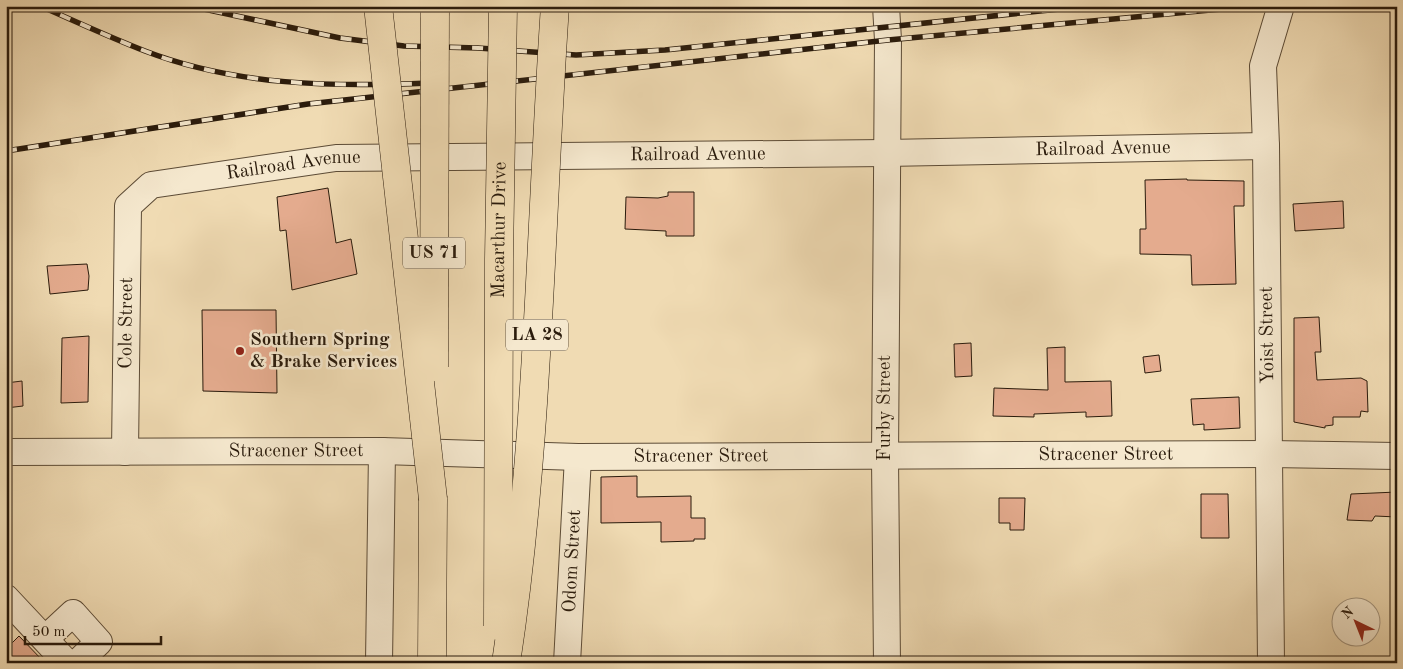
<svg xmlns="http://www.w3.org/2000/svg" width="1403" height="669" viewBox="0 0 1403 669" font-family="'Old Standard TT',serif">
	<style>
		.building { fill: #e4ab8e; stroke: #2a1b0c }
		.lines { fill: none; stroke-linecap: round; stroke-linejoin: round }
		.minor-casing { stroke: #5c4b36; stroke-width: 28 }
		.highway-casing { stroke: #2a1b0c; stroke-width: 29 }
		.minor { stroke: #f5e8ce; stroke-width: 26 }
		.highway { stroke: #f0dbb3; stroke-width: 28 }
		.rail-casing { stroke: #2a1b0c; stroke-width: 5.5 }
		.rail { stroke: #f5e8ce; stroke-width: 4; stroke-dasharray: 11; stroke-linecap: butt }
		.highway-bridge-casing { stroke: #2a1b0c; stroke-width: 29; stroke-linecap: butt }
		.highway-bridge { stroke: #f0dbb3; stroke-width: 28 }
		.poi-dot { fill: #8f2418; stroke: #f5e8ce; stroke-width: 2 }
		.labels { text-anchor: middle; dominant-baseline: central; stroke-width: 5; stroke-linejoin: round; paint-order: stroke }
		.shield { fill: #f5e8ce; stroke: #675846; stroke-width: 1 }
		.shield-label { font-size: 18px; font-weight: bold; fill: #2a1b0c }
		.street-label { font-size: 19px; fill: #2a1b0c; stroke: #f5e8ce }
		.poi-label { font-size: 19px; font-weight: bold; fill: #2a1b0c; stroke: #f5e8ce; text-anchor: start }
	</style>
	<rect width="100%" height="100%" fill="#f0dbb3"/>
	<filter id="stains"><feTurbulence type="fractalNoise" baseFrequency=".004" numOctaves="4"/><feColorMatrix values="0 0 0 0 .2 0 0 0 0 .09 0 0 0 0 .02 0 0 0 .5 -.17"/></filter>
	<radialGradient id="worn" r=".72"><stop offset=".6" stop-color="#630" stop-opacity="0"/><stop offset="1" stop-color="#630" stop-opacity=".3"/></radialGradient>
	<path class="building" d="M 1187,179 L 1187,180 L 1244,181 L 1244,206 L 1234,206 L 1236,284 L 1192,285 L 1191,255 L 1140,254 L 1140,229 L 1146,229 L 1145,180 Z
		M 328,188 L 336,243 L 351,239 L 357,274 L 292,290 L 286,230 L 280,231 L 277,197 Z
		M 668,192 L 694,192 L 694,236 L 666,236 L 666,231 L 625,229 L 626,197 L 658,198 L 668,196 Z
		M 1343,201 L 1344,228 L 1295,231 L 1293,204 Z
		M 87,264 L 89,276 L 88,290 L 50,294 L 47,266 Z
		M 202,310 L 276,310 L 277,393 L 203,391 Z
		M 1319,317 L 1321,352 L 1315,352 L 1317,380 L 1361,378 L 1367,381 L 1368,412 L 1361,411 L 1360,417 L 1333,417 L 1333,425 L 1325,426 L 1325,428 L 1294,422 L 1294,318 Z
		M 89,336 L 88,402 L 61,403 L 62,338 Z
		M 971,343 L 972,376 L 955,377 L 954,344 Z
		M 1065,347 L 1065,382 L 1111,381 L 1112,416 L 1086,417 L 1086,412 L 1034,414 L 1034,417 L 993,416 L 994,388 L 1048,390 L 1047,348 Z
		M 1159,355 L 1161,371 L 1145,373 L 1143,357 Z
		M 22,381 L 23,406 L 6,408 L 6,383 Z
		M 1239,397 L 1240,428 L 1204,430 L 1204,424 L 1193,425 L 1191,399 Z
		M 637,476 L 637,497 L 691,496 L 691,518 L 705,518 L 705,539 L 694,539 L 694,541 L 661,542 L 661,522 L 601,523 L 601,477 Z
		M 1397,492 L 1397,517 L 1375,516 L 1372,521 L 1347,520 L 1351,494 Z
		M 1201,494 L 1228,494 L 1229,538 L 1201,538 Z
		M 999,498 L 1025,498 L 1024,530 L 1010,530 L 1010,523 L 999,523 Z
		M 19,636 L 45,663 L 6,663 L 6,649 Z"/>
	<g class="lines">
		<g class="minor-casing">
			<g id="minor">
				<path d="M 886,6 L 888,40 L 885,458 L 887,663"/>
				<path id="s1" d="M 6,452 L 382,451 L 578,457 L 1270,454 L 1397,456"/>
				<path id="s2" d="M 125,452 L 128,206 L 151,185 L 336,158 L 886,153 L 1266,146"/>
				<path d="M 6,598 L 67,663"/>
				<path d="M 45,639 L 73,613 L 99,642 L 77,663"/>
				<path d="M 379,663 L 382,451"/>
				<path id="s3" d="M 567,663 L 578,457"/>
				<path d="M 1271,663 L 1266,146 L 1263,66 L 1280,9"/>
			</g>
		</g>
		<g class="highway-casing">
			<path id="highway" d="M 432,663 L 433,499"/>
		</g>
		<use href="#minor" class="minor"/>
		<use href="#highway" class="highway"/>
		<g class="rail-casing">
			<path id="rail" d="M 40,6 C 75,21 109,37 145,51 C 236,86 333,87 429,83
				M 190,6 L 340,38 L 404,46 L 478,48 L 576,55 L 665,50 L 1089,6
				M 6,151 L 308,104 L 888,40 L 1254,6"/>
		</g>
		<use href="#rail" class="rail"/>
		<g class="highway-bridge-casing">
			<g id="highway-bridge">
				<path d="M 378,6 L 433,499"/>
				<path d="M 434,367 L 435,6"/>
				<path id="s4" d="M 498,626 L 499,259 L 503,6"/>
				<path d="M 506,663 C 539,446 540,225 555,6"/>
			</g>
		</g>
		<use href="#highway-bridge" class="highway-bridge"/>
	</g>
	<circle class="poi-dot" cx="240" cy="351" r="5"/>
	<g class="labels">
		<g class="shield">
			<rect x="403" y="237.5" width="62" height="31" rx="4"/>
			<rect x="506" y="319.5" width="62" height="31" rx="4"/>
		</g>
		<g class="shield-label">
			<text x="434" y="253">US 71</text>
			<text x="537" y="335">LA 28</text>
		</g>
		<g class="street-label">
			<text stroke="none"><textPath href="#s2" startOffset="1231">Railroad Avenue</textPath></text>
			<text stroke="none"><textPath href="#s2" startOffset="826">Railroad Avenue</textPath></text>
			<text stroke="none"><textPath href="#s2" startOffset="421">Railroad Avenue</textPath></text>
			<text stroke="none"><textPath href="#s4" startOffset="396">Macarthur Drive</textPath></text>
			<text stroke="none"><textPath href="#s2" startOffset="129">Cole Street</textPath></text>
			<text transform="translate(1268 335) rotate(-91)">Yoist Street</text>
			<text transform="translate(885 408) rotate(-90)">Furby Street</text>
			<text stroke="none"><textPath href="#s1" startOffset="290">Stracener Street</textPath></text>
			<text stroke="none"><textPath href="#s1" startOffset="1100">Stracener Street</textPath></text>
			<text stroke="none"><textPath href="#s1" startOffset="695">Stracener Street</textPath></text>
			<text stroke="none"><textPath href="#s3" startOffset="102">Odom Street</textPath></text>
		</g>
		<g class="poi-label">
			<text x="250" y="340">Southern Spring<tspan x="250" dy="22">&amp; Brake Services</tspan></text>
		</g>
	</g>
	<rect width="1403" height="669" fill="none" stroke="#f0dbb3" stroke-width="25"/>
	<rect x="8" y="8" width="1388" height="654" fill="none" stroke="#2a1b0c" stroke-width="2.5"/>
	<rect x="12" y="12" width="1378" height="644" fill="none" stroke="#2a1b0c"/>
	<g transform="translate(1356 622) rotate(317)"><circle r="24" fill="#f5e8ce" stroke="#a49680"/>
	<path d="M0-4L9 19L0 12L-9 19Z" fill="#8f2418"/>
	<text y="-8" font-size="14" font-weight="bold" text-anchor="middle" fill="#2a1b0c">N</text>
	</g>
	<path d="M25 636v8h136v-8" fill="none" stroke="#2a1b0c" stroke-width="2.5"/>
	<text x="32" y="636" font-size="15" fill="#2a1b0c" stroke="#f5e8ce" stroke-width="4" paint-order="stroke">50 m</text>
	<rect width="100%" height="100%" filter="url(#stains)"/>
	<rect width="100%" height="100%" fill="url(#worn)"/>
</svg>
